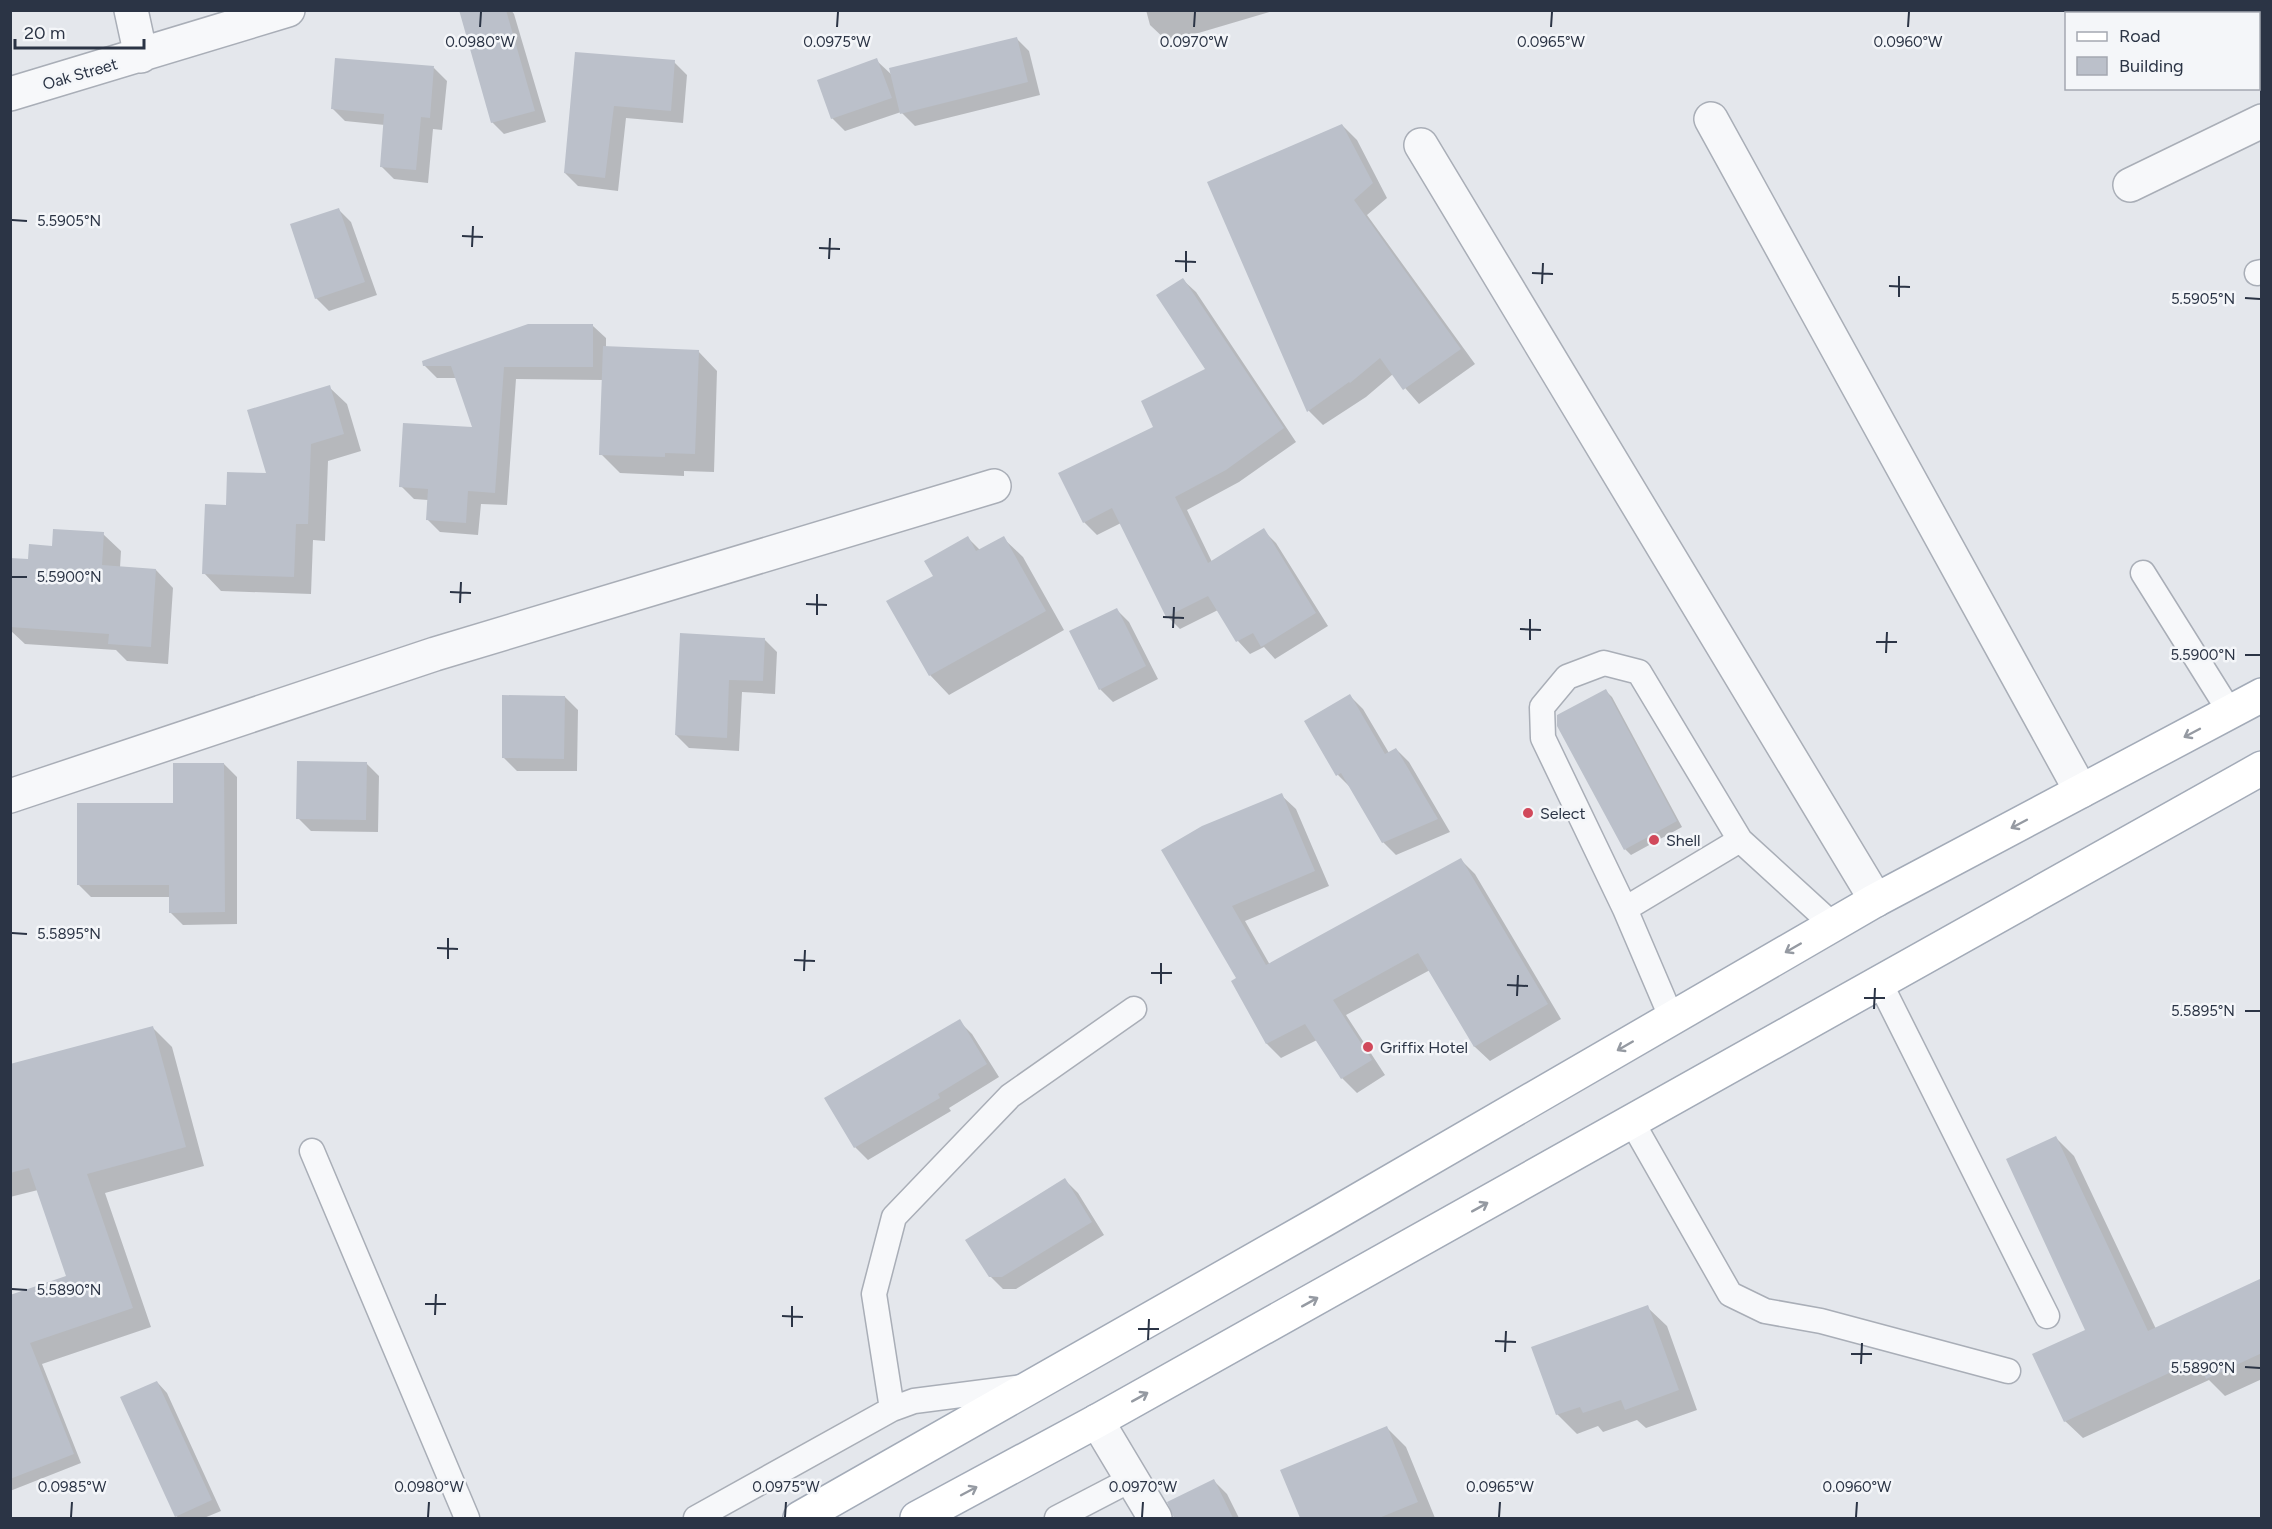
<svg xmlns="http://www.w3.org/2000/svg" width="2272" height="1529" viewBox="0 0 2272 1529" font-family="Figtree,sans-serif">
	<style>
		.shadow { fill: #0003 }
		.building { fill: #bbc0ca }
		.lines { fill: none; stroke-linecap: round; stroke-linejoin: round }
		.lane-casing { stroke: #a9aeb7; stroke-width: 27 }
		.street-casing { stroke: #a9aeb7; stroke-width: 36 }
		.primary-casing { stroke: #a3abb8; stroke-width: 36 }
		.lane { stroke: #f7f8fa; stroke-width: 24 }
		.street { stroke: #f7f8fa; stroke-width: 33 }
		.primary { stroke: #fff; stroke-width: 33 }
		.oneway { stroke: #959aa2 }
		.ticks { fill: none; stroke: #2b3445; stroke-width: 2 }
		.poi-dot { fill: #d1495b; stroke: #f4f6f9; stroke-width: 2 }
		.labels { text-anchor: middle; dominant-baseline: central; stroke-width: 5; stroke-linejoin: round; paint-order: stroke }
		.street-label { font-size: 16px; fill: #2b3445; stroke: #f4f6f9 }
		.poi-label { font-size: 16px; fill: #2b3445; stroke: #f4f6f9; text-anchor: start }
		.ticks-label { font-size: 15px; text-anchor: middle; fill: #2b3445; stroke: #f4f6f9; stroke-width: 5; stroke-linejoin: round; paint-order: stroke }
	</style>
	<rect width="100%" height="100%" fill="#e4e7ec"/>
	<path class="shadow" d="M 460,10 L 511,10 L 514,14 L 546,122 L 504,134 L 492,122 Z
		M 1146,10 L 1276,10 L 1168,42 L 1150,25 Z
		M 1016,38 L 1029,51 L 1040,95 L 915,126 L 901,112 L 845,131 L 832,118 L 876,60 L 893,76 Z
		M 576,53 L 674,62 L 687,75 L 683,123 L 626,118 L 618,191 L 578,186 L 565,173 Z
		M 434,68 L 447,81 L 442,130 L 433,129 L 428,183 L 394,179 L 381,166 L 385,125 L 345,121 L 332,108 Z
		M 1342,125 L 1357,140 L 1387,198 L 1367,215 L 1475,364 L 1419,404 L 1393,374 L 1366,397 L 1323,425 L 1309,411 L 1209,182 Z
		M 338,209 L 351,222 L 377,295 L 329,311 L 316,298 Z
		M 1183,280 L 1196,292 L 1296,442 L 1239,482 L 1187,510 L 1212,562 L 1263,530 L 1276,543 L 1328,626 L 1275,659 L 1264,647 L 1250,654 L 1238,641 L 1218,610 L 1180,629 L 1167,616 L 1121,523 L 1097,535 L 1084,522 L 1155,427 L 1207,369 Z
		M 593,326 L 606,338 L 606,348 L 698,351 L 717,371 L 714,472 L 684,471 L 684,476 L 620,473 L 601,454 L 603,380 L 516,379 L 507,505 L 481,504 L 478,535 L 440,532 L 427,519 L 428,500 L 414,499 L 401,486 L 474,429 L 457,378 L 437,378 L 424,365 Z
		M 329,387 L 347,404 L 361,451 L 328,461 L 325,541 L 313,540 L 311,594 L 221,591 L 204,573 L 268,474 Z
		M 103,534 L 121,551 L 120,568 L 156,570 L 173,588 L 168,664 L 127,661 L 116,650 L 25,644 L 10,630 L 10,577 L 29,560 L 53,548 Z
		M 968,538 L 980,550 L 1003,538 L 1023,557 L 1064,630 L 949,695 L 930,675 L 935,577 Z
		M 1116,609 L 1129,622 L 1158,679 L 1113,702 L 1100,689 Z
		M 764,639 L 777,652 L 775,694 L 742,692 L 739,751 L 689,748 L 676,735 Z
		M 1606,691 L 1612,697 L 1682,827 L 1631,855 L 1625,849 Z
		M 1350,696 L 1363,709 L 1389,753 L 1396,749 L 1409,762 L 1450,832 L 1396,855 L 1383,842 L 1351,788 L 1338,775 Z
		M 565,697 L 578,710 L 577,771 L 517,771 L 504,758 Z
		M 366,763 L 379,776 L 378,832 L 311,831 L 298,818 Z
		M 224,764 L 237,777 L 237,924 L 183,925 L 170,912 L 170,897 L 91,897 L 78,884 Z
		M 1281,795 L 1296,809 L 1329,886 L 1245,921 L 1270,965 L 1461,860 L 1475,874 L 1561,1019 L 1490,1061 L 1475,1047 L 1430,970 L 1346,1015 L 1385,1075 L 1357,1093 L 1342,1078 L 1317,1040 L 1281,1058 L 1267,1044 L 1233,981 L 1238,978 L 1163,850 Z
		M 959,1021 L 972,1034 L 999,1077 L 949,1108 L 951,1111 L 868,1160 L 855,1147 Z
		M 153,1028 L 172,1047 L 204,1166 L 105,1193 L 151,1327 L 42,1364 L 81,1463 L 10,1491 L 10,1366 L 22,1345 L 68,1276 L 38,1190 L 10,1197 L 10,1066 Z
		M 2056,1138 L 2074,1156 L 2156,1329 L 2262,1279 L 2262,1379 L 2225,1396 L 2209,1380 L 2083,1438 L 2065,1421 L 2087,1330 Z
		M 1065,1180 L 1078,1193 L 1104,1235 L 1016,1289 L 1003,1289 L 990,1276 Z
		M 1647,1307 L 1667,1326 L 1697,1410 L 1646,1428 L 1637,1420 L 1603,1432 L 1598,1426 L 1577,1434 L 1557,1414 Z
		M 157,1382 L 167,1393 L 221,1511 L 204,1518 L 179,1518 L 176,1516 Z
		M 1387,1428 L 1406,1447 L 1435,1518 L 1302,1518 L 1282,1471 Z
		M 1214,1481 L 1227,1494 L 1239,1518 L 1175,1518 Z"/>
	<path class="building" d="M 459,10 L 506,10 L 535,111 L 491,123 Z
		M 1017,37 L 1028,82 L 900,114 L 889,68 Z
		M 575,52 L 675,60 L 671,111 L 614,106 L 605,178 L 564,173 Z
		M 335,58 L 434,66 L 430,118 L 421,117 L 416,170 L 380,167 L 384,114 L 331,109 Z
		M 877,58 L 892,98 L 831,119 L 817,80 Z
		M 1342,124 L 1373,183 L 1354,200 L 1461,349 L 1403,390 L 1380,358 L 1350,383 L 1349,382 L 1307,412 L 1207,182 Z
		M 339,208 L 365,282 L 315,299 L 290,224 Z
		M 1183,278 L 1284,428 L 1226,470 L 1175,497 L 1208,563 L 1264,528 L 1316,613 L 1261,647 L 1253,633 L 1236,642 L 1208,596 L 1166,617 L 1112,508 L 1083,523 L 1058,473 L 1153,427 L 1141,401 L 1205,369 L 1156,295 Z
		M 528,324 L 593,324 L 593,367 L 504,367 L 495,493 L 468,491 L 466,523 L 426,520 L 428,489 L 399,487 L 403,423 L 472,427 L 451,366 L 423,366 L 422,361 Z
		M 603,346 L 699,350 L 695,454 L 665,453 L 665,457 L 599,455 Z
		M 330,385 L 344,434 L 311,444 L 308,524 L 296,524 L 294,577 L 202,574 L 205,504 L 226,505 L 227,472 L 266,473 L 247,410 Z
		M 53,529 L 104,532 L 102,565 L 156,569 L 151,647 L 108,644 L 109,634 L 10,627 L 10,558 L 28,559 L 29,544 L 52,546 Z
		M 968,536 L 976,551 L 1004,536 L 1046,611 L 929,676 L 886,601 L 933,576 L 924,561 Z
		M 1117,608 L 1146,666 L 1099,690 L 1069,631 Z
		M 680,633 L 765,638 L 763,681 L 729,680 L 727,738 L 675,735 Z
		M 1606,689 L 1677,821 L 1624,850 L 1557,726 L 1557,715 Z
		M 1350,694 L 1385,754 L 1396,748 L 1438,819 L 1382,843 L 1341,773 L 1336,776 L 1304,721 Z
		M 502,695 L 565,696 L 564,759 L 502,758 Z
		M 297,761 L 367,762 L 366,820 L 296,819 Z
		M 173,763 L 224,763 L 225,912 L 169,913 L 169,885 L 77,885 L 77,803 L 173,803 Z
		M 1282,793 L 1315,871 L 1232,906 L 1266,965 L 1461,858 L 1548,1004 L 1474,1047 L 1418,953 L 1333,1000 L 1372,1060 L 1341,1079 L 1305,1024 L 1266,1044 L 1231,981 L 1236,978 L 1161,850 L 1202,826 Z
		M 960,1019 L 987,1064 L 938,1094 L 940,1098 L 854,1148 L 824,1098 Z
		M 153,1026 L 186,1147 L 87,1174 L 133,1308 L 30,1343 L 74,1454 L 10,1479 L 10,1295 L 66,1276 L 29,1168 L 10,1173 L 10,1064 Z
		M 2056,1136 L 2148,1331 L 2262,1278 L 2262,1353 L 2206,1379 L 2197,1360 L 2064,1422 L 2032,1354 L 2085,1330 L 2006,1159 Z
		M 1065,1178 L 1092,1222 L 1002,1277 L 989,1277 L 965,1240 Z
		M 1648,1305 L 1679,1390 L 1625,1410 L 1621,1400 L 1583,1413 L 1580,1407 L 1556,1415 L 1531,1347 Z
		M 157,1381 L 212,1500 L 175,1517 L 120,1397 Z
		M 1387,1426 L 1418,1502 L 1379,1518 L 1300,1518 L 1280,1470 Z
		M 1214,1479 L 1233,1518 L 1174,1518 L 1167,1502 Z"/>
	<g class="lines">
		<g class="lane-casing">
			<path id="lane" d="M 2257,273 L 2262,272
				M 2143,573 L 2230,712
				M 1625,909 L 1740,840
				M 1880,983 L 2047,1316
				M 1672,1019 L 1625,909 L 1543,738 L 1542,707 L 1567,677 L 1604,663 L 1639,672 L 1740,840 L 1833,925
				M 1632,1122 L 1730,1294 L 1765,1311 L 1821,1321 L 2008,1371
				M 312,1151 L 467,1518
				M 892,1409 L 874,1294 L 894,1217 L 1010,1096 L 1134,1009
				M 696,1518 L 892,1409 L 914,1401 L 1023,1387
				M 1057,1518 L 1132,1479"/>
		</g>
		<g class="street-casing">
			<path id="street" d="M 131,10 L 141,56
				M 10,94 L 288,10
				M 1711,119 L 2081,791
				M 1421,145 L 1876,900
				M 2130,185 L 2262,121
				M 10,796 L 435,654 L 994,486
				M 1097,1421 L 1155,1518"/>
		</g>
		<g class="primary-casing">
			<path id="primary" d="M 800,1518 L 1324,1220 L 1876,900 L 2262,695
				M 917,1518 L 1097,1421 L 2262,768"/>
		</g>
		<use href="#lane" class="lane"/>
		<use href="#street" class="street"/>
		<use href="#primary" class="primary"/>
	</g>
	<defs><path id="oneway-shaft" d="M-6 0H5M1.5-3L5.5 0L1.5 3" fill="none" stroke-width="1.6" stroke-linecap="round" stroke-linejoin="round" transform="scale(1.5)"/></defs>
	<g class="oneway">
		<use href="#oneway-shaft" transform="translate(2192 733) rotate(152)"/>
		<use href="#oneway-shaft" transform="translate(2019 824) rotate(152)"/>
		<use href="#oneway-shaft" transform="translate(1793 948) rotate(150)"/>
		<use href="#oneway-shaft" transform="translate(1625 1046) rotate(150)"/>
		<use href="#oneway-shaft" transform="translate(1480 1207) rotate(-29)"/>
		<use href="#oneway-shaft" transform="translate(1310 1302) rotate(-29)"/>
		<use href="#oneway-shaft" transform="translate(1140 1397) rotate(-29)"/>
		<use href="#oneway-shaft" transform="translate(969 1491) rotate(-28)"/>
	</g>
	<path class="ticks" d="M 480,27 L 481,12M 837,27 L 838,12M 1194,27 L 1195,12M 1551,27 L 1552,12M 1908,27 L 1909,12M 12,220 L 27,221M 462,236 L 483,237M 472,247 L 473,226M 819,248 L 840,249M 829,259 L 830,238M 1175,261 L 1196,262M 1186,272 L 1186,251M 1532,273 L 1553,274M 1542,284 L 1543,263M 1889,286 L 1910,287M 1899,297 L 1899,276M 2245,298 L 2260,299M 12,577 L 27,577M 450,592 L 471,593M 460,603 L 461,582M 806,604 L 827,605M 817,615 L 817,594M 1163,617 L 1184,618M 1173,628 L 1174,607M 1520,629 L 1541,630M 1530,640 L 1530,619M 1876,642 L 1897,642M 1886,653 L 1887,632M 2245,655 L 2260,655M 12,933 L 27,934M 437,948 L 458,949M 448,959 L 448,938M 794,960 L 815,961M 804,971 L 805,950M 1151,973 L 1172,973M 1161,984 L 1161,963M 1507,985 L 1528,986M 1517,996 L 1518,975M 1864,998 L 1885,998M 1874,1009 L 1875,988M 2245,1011 L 2260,1011M 12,1289 L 27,1290M 425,1304 L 446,1304M 435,1315 L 436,1294M 782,1316 L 803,1317M 792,1327 L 792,1306M 1138,1329 L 1159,1329M 1148,1340 L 1149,1319M 1495,1341 L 1516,1342M 1505,1352 L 1506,1331M 1851,1354 L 1872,1354M 1861,1364 L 1862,1343M 2245,1367 L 2260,1368M 71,1517 L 72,1502M 428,1517 L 429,1502M 785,1517 L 786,1502M 1142,1517 L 1143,1502M 1499,1517 L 1500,1502M 1856,1517 L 1857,1502"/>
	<g class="poi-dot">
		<circle cx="1528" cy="813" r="6"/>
		<circle cx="1654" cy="840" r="6"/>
		<circle cx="1368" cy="1047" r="6"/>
	</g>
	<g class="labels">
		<g class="street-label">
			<text transform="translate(80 74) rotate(-16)">Oak Street</text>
		</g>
		<g class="poi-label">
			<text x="1540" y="813">Select</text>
			<text x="1666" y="840">Shell</text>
			<text x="1380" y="1047">Griffix Hotel</text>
		</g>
	</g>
	<g class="ticks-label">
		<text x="480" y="47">0.0980°W</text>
		<text x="837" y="47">0.0975°W</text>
		<text x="1194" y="47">0.0970°W</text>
		<text x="1551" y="47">0.0965°W</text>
		<text x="1908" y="47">0.0960°W</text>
		<text x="69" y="226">5.5905°N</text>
		<text x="2203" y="304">5.5905°N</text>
		<text x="69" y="582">5.5900°N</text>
		<text x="2203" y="660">5.5900°N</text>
		<text x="69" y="939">5.5895°N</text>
		<text x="2203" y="1016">5.5895°N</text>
		<text x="69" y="1295">5.5890°N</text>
		<text x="2203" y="1373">5.5890°N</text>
		<text x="72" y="1492">0.0985°W</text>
		<text x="429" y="1492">0.0980°W</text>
		<text x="786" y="1492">0.0975°W</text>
		<text x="1143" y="1492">0.0970°W</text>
		<text x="1500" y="1492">0.0965°W</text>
		<text x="1857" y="1492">0.0960°W</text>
	</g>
	<rect width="2272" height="1529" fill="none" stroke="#2b3445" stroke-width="24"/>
	<rect x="2065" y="12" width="195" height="78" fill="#f4f6f9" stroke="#a4a8b1" stroke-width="1.5"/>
	<rect x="2077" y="32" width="30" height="9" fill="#ffffff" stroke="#a4a8b1" stroke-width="1.5"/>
	<text x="2119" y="42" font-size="18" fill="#2b3445">Road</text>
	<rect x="2077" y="57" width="30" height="18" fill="#bbc0ca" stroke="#a4a8b1" stroke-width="1.5"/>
	<text x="2119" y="72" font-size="18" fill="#2b3445">Building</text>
	<path d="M15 39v9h129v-9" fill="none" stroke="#2b3445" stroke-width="3"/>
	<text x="24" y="39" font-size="18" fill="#2b3445" stroke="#f4f6f9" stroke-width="4.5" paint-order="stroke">20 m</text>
</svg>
